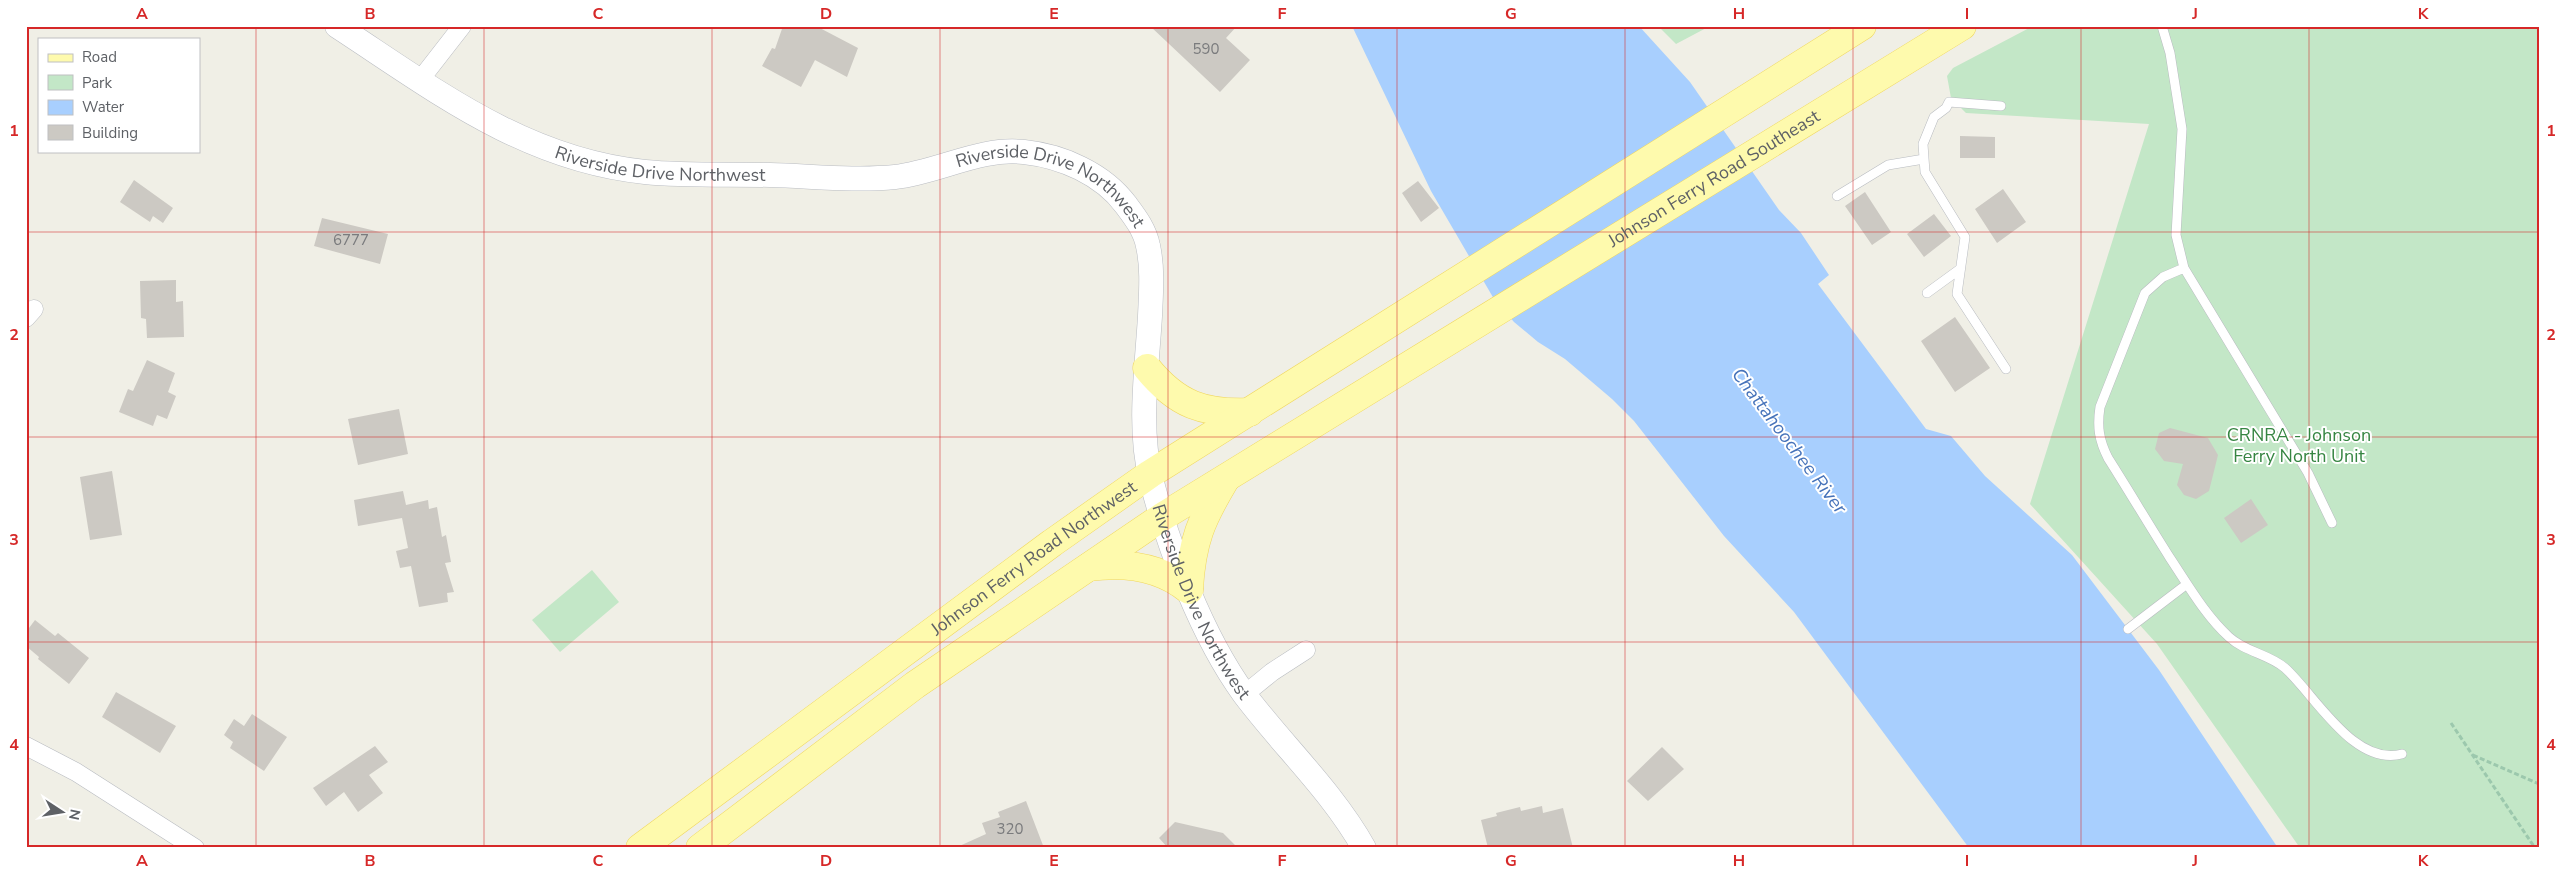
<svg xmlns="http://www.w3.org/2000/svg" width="2565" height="874" viewBox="0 0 2565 874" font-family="'Nunito Sans',sans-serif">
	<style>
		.green { fill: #c3e7c7 }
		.water { fill: #a8cffe }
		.building { fill: #ccc9c3 }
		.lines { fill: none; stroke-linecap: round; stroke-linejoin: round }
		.lane-casing { stroke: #b8bbc0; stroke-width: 10 }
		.street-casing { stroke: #b8bbc0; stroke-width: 19 }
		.secondary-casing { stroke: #b9bcc2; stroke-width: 25 }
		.primary-casing { stroke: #f0d75f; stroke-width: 29 }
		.path { stroke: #9cc8ad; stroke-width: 3; stroke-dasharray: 5 2.5; stroke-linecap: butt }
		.lane { stroke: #fff; stroke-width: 9 }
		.street { stroke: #fff; stroke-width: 18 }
		.secondary { stroke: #fff; stroke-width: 24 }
		.primary { stroke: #fefaad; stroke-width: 28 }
		.grid { fill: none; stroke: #d62828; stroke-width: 1; stroke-opacity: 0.55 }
		.labels { text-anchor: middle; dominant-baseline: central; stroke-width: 4; stroke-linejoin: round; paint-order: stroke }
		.number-label { font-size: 15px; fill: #7a7b7d }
		.street-label { font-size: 18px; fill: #5e6166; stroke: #fff }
		.park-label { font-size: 18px; fill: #368542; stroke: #fff }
		.water-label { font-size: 19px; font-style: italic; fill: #4673ba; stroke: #fff }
		.neatline { fill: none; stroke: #d62828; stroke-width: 2 }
		.grid-label { font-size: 16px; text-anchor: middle; font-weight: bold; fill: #d62828 }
	</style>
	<rect width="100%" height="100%" fill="#f0efe6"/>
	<path class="green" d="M 1658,26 L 1710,26 L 1676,44 Z
		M 2033,26 L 2539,26 L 2539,848 L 2300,848 L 2157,644 L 2030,504 L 2149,124 L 1966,113 L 1951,98 L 1947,76 L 1953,68 Z
		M 592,570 L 619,602 L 560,652 L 532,620 Z"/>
	<path class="water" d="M 1352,26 L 1639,26 L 1690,82 L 1779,210 L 1801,233 L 1829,275 L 1818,284 L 1926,429 L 1951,436 L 1985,476 L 2072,555 L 2159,670 L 2278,848 L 1969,848 L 1794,612 L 1724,536 L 1634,421 L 1612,399 L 1565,359 L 1538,342 L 1514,322 L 1494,299 L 1431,191 Z"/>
	<path class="building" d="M 783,26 L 816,26 L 858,48 L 847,77 L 815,60 L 801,87 L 762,66 L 772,48 L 775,49 Z
		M 1150,26 L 1237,26 L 1226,38 L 1250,60 L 1220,92 Z
		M 1960,136 L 1995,137 L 1995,158 L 1960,158 Z
		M 134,180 L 173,208 L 163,223 L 153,216 L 150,222 L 120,202 Z
		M 1418,181 L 1439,208 L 1421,222 L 1402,193 Z
		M 2003,189 L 2026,222 L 1997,243 L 1975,209 Z
		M 1865,192 L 1891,232 L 1872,245 L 1845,206 Z
		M 1934,214 L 1951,236 L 1924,257 L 1907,234 Z
		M 322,218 L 388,234 L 380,264 L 314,246 Z
		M 176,280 L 176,302 L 183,301 L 184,337 L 147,338 L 146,319 L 141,318 L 140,281 Z
		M 1955,317 L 1990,368 L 1955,392 L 1921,341 Z
		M 147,360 L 175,373 L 168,392 L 176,396 L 167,419 L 157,415 L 153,426 L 119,412 L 128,389 L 133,391 Z
		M 399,409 L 408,454 L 358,465 L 348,419 Z
		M 2170,428 L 2208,438 L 2218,455 L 2209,491 L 2196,499 L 2184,495 L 2177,485 L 2183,464 L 2164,461 L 2155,449 L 2159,433 Z
		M 112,471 L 122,535 L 90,540 L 80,477 Z
		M 403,491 L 406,505 L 428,500 L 429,509 L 437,507 L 442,537 L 446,535 L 451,562 L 445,563 L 454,592 L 447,593 L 448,602 L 419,607 L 411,566 L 400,568 L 396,551 L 408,548 L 402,518 L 358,526 L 354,500 Z
		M 2251,499 L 2268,525 L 2241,543 L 2224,518 Z
		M 35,620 L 55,636 L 58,633 L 89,658 L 69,684 L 38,659 L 39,657 L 26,646 L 26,632 Z
		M 116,692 L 176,726 L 160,753 L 102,717 Z
		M 252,714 L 287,737 L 264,771 L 230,748 L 233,742 L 224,735 L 234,719 L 244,726 Z
		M 375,746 L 388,762 L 369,775 L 383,793 L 358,812 L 344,792 L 326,806 L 313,788 Z
		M 1662,747 L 1684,769 L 1648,801 L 1627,781 Z
		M 1026,801 L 1044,848 L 955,848 L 986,834 L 982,823 L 1000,817 L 998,812 Z
		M 1542,806 L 1543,813 L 1563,808 L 1573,848 L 1488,848 L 1481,820 L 1497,816 L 1496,813 L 1520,807 L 1521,811 Z
		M 1175,822 L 1223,833 L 1238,848 L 1168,848 L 1159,838 Z"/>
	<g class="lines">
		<g class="lane-casing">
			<path id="lane" d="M 2162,26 L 2170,53 L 2182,129 L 2176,235 L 2184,268
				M 2001,106 L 1949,102 L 1946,108 L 1934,117 L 1923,144 L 1925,172 L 1965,237 L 1957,294 L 2006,369
				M 1837,196 L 1888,165 L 1924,159
				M 1927,293 L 1960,269
				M 2332,523 L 2308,473 L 2184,268 L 2163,277 L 2145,293 L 2100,407 C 2097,427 2099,440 2108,458 C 2129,491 2149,525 2170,558 C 2188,585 2205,615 2229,637 C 2245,652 2269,654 2285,668 C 2315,695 2354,767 2402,754
				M 2128,629 L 2187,584"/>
		</g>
		<g class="street-casing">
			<path id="street" d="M 420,80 L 462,26
				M 26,318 L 34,309
				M 1245,694 L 1272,672 L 1306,650
				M 26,746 L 76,772 L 195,848"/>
		</g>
		<g class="secondary-casing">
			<g id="secondary">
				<path id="s1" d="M 337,26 C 435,90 525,160 645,172 C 686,176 728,174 770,175 C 811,176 854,181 895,177 C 939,172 980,147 1024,152 C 1062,156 1103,174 1126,205 C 1135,217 1145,230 1148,246 C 1153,268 1151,293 1150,316 C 1147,367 1138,429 1151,479 C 1169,549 1202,636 1244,694 C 1283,746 1332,791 1364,848"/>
			</g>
		</g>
		<g class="primary-casing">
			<g id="primary">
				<path d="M 1147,368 C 1177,405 1204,414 1250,412"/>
				<path d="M 1089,567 C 1125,562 1160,566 1189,590"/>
				<path d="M 1189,588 C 1192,541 1201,520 1225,480"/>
				<path id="s2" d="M 640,848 L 1052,543 L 1150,474 L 1862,26"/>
				<path id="s3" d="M 700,848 L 915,685 L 1162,517 L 1962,26"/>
			</g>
		</g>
		<path class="path" d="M 2451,723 L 2535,848
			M 2473,755 L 2539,784"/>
		<use href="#lane" class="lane"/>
		<use href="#street" class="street"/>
		<use href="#secondary" class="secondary"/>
		<use href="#primary" class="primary"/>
	</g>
	<path class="grid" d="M 256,26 L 256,848M 484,26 L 484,848M 712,26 L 712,848M 940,26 L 940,848M 1168,26 L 1168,848M 1397,26 L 1397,848M 1625,26 L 1625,848M 1853,26 L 1853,848M 2081,26 L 2081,848M 2309,26 L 2309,848M 26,232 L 2539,232M 26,437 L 2539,437M 26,642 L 2539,642"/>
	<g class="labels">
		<g class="number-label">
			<text x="1206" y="49">590</text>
			<text x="351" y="240">6777</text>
			<text x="1010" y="829">320</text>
		</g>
		<g class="street-label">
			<text stroke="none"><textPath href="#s1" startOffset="359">Riverside Drive Northwest</textPath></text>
			<text stroke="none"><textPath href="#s3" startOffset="1216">Johnson Ferry Road Southeast</textPath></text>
			<text stroke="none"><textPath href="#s1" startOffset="764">Riverside Drive Northwest</textPath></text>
			<text stroke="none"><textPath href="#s2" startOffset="489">Johnson Ferry Road Northwest</textPath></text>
			<text stroke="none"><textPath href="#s1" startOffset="1259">Riverside Drive Northwest</textPath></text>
		</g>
		<g class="park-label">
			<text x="2299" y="435">CRNRA - Johnson<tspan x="2299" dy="21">Ferry North Unit</tspan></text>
		</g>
		<g class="water-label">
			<text transform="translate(1789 441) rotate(53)">Chattahoochee River</text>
		</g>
	</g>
	<rect width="2565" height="874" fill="none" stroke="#ffffff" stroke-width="55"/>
	<rect x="38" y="38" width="162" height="115" fill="#ffffff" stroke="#bfc0c2"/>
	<rect x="48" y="54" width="25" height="8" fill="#fefaad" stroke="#bfc0c2"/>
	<text x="82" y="62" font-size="15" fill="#5e6166">Road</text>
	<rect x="48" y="75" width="25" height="15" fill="#c3e7c7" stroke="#bfc0c2"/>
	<text x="82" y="88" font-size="15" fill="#5e6166">Park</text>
	<rect x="48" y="100" width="25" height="15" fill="#a8cffe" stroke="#bfc0c2"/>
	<text x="82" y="112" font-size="15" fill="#5e6166">Water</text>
	<rect x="48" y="125" width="25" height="15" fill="#ccc9c3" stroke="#bfc0c2"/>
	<text x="82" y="138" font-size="15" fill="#5e6166">Building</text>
	<g transform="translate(62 812) rotate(102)" stroke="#ffffff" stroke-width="4" paint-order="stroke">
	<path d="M0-4L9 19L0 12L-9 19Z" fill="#5e6166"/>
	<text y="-8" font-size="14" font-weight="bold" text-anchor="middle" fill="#5e6166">N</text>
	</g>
	<rect x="28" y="28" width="2510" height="818" class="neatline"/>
	<g class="grid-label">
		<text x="142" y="19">A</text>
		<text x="370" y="19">B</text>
		<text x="598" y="19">C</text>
		<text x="826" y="19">D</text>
		<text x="1054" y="19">E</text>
		<text x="1282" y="19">F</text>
		<text x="1511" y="19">G</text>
		<text x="1739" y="19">H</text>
		<text x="1967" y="19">I</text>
		<text x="2195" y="19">J</text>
		<text x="2423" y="19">K</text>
		<text x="14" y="136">1</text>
		<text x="2551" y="136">1</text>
		<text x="14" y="340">2</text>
		<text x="2551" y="340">2</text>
		<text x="14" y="545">3</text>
		<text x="2551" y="545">3</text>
		<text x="14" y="750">4</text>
		<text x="2551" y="750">4</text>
		<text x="142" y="866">A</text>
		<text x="370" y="866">B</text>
		<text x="598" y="866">C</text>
		<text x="826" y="866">D</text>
		<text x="1054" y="866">E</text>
		<text x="1282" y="866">F</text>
		<text x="1511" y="866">G</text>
		<text x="1739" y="866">H</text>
		<text x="1967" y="866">I</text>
		<text x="2195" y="866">J</text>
		<text x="2423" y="866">K</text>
	</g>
</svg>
